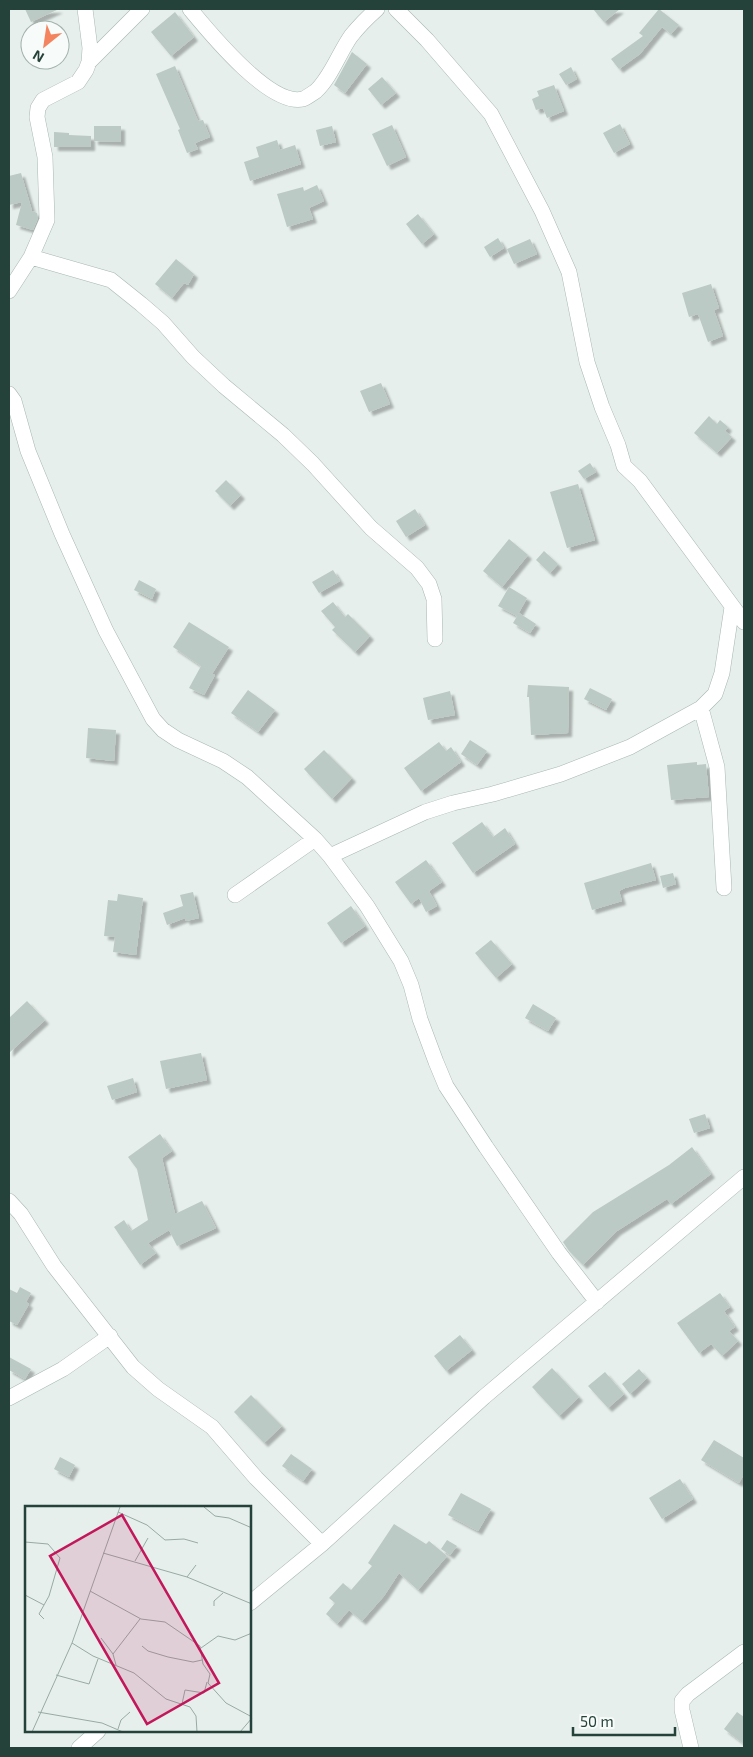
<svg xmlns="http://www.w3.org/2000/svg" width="753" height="1757" viewBox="0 0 753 1757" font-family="'Exo 2',sans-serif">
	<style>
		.building { fill: #bbcac4; filter: url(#shadow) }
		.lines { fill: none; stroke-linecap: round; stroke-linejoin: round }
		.minor-casing { stroke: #a8b8b2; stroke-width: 16 }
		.minor { stroke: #fff; stroke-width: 15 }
		.inset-road { fill: none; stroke: #98aaa4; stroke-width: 1 }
		.view { fill: #c2185b; fill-opacity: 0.15; stroke: #c2185b; stroke-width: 2.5 }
		.inset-edge { fill: none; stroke: #24423a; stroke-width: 2.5 }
	</style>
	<defs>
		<filter id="shadow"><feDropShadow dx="4" dy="4" stdDeviation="1" flood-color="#0004"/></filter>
	</defs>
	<rect width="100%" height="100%" fill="#e6efeb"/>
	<path class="building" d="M 25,9 L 59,9 L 31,22 Z
		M 593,9 L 620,9 L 604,22 Z
		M 659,9 L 679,25 L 671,34 L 662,27 L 640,54 L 619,69 L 611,59 L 643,36 L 639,33 Z
		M 175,12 L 194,37 L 171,56 L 151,32 Z
		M 352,52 L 367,64 L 345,93 L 334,85 Z
		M 175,66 L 198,121 L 203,120 L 210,137 L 195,143 L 198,149 L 187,153 L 178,130 L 180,129 L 156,74 Z
		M 571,67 L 577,79 L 566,85 L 559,74 Z
		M 382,77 L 396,93 L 381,105 L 368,89 Z
		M 554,85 L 564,111 L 547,118 L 543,108 L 536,110 L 532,99 L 539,96 L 537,91 Z
		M 620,124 L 630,144 L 614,153 L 603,133 Z
		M 392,125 L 406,157 L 387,166 L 372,134 Z
		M 94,126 L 121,126 L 121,142 L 94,141 Z
		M 332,126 L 336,142 L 320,146 L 316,130 Z
		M 54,132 L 69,133 L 69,135 L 91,136 L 91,147 L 54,147 Z
		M 277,140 L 280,150 L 295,145 L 301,164 L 250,181 L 244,162 L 259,157 L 256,147 Z
		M 21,173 L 32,211 L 37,213 L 38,218 L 33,230 L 16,225 L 22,202 L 9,205 L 9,176 Z
		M 317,185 L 324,201 L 309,208 L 313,219 L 287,227 L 277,194 L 303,187 L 304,191 Z
		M 418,214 L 434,234 L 422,244 L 406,224 Z
		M 498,238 L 504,248 L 490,257 L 484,247 Z
		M 530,239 L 537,254 L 514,264 L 507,249 Z
		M 176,259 L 194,274 L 188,285 L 184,283 L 172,298 L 155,284 Z
		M 711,284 L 719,308 L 714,310 L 723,336 L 708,342 L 698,314 L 689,317 L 682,293 Z
		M 381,383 L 390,404 L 369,412 L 360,391 Z
		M 709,416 L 717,424 L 720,420 L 728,427 L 725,431 L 732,437 L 717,453 L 694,433 Z
		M 590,463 L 596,472 L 584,479 L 578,471 Z
		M 226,480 L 241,495 L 230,506 L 215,491 Z
		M 578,484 L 595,540 L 567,548 L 550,492 Z
		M 415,509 L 425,525 L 406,537 L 396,521 Z
		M 509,539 L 528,555 L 502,587 L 483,571 Z
		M 544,551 L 558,564 L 550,573 L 536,560 Z
		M 333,570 L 340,581 L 319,593 L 312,582 Z
		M 139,580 L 156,589 L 152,599 L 134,590 Z
		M 509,587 L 527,598 L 517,616 L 498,606 Z
		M 333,602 L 345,617 L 348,614 L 370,636 L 355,652 L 332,630 L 335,627 L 321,611 Z
		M 519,613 L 536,624 L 530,633 L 513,623 Z
		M 189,622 L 229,647 L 212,674 L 215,675 L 204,695 L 189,688 L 201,666 L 173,647 Z
		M 528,685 L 569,687 L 568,733 L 531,735 L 529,697 L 527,697 Z
		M 590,688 L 612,699 L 606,710 L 584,699 Z
		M 248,690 L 275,710 L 258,732 L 231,713 Z
		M 450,691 L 455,715 L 428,720 L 423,698 Z
		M 88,728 L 116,730 L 114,761 L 86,758 Z
		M 470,740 L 487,751 L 477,765 L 461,754 Z
		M 439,742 L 446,751 L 451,747 L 461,762 L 421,791 L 404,768 Z
		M 324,750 L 352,778 L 332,799 L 304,769 Z
		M 697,762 L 697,765 L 706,764 L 709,797 L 671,800 L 667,765 Z
		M 482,822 L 493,837 L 505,828 L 515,844 L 473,873 L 452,843 Z
		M 426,860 L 442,882 L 429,891 L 437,906 L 426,912 L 419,898 L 411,904 L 395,882 Z
		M 651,863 L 656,880 L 625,888 L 619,891 L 622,901 L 592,910 L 584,883 Z
		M 673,873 L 676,884 L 663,888 L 660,876 Z
		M 193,892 L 199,918 L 186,921 L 185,918 L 167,925 L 163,913 L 183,906 L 180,895 Z
		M 118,894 L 143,898 L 136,955 L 113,952 L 115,937 L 104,936 L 108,900 L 117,901 Z
		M 351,906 L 365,926 L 341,943 L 327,923 Z
		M 491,940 L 512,964 L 496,978 L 475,953 Z
		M 27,1001 L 45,1020 L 9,1053 L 9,1018 Z
		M 533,1004 L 556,1018 L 548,1031 L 525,1018 Z
		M 201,1053 L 207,1080 L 166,1089 L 160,1061 Z
		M 133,1078 L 137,1092 L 112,1100 L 107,1086 Z
		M 705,1114 L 710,1128 L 694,1133 L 689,1119 Z
		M 160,1134 L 172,1151 L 162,1158 L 175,1214 L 202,1201 L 216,1228 L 177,1246 L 169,1230 L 148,1243 L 156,1253 L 140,1265 L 114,1227 L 124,1220 L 131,1231 L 148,1220 L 137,1169 L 128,1157 Z
		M 692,1147 L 711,1174 L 671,1204 L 667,1199 L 617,1231 L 583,1265 L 569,1251 L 563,1242 L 593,1212 L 669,1165 Z
		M 20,1287 L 31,1293 L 26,1302 L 29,1304 L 17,1325 L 9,1321 L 9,1289 L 17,1293 Z
		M 720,1293 L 730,1307 L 724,1311 L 735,1327 L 729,1331 L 738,1341 L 722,1356 L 711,1344 L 699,1353 L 677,1323 Z
		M 460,1335 L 472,1350 L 446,1371 L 434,1356 Z
		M 9,1357 L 31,1369 L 25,1379 L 9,1370 Z
		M 552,1368 L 579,1397 L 559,1416 L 532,1387 Z
		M 639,1369 L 647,1378 L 630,1394 L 622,1384 Z
		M 605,1372 L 624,1394 L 608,1408 L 588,1386 Z
		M 251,1395 L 282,1426 L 264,1443 L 234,1412 Z
		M 714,1440 L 744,1458 L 744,1474 L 739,1483 L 701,1460 Z
		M 291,1454 L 312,1469 L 303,1481 L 282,1466 Z
		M 60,1457 L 75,1465 L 69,1477 L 54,1469 Z
		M 680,1479 L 693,1499 L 662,1519 L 649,1498 Z
		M 461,1493 L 491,1509 L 478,1531 L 448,1515 Z
		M 394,1524 L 426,1544 L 429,1541 L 447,1556 L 418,1590 L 399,1573 L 384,1596 L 362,1621 L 349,1610 L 337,1624 L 326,1614 L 335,1603 L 329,1598 L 343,1583 L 351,1590 L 372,1566 L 368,1563 Z
		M 447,1540 L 457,1546 L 450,1555 L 441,1549 Z
		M 737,1712 L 744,1717 L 744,1744 L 724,1729 Z"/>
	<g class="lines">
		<g class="minor-casing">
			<path id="minor" d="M 190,9 C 209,32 270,107 303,99 C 306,98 313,93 316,91 C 331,77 339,53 351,36 C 359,26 368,17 377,9
				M 396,9 L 427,40 L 491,114 L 542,211 L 569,272 L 587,362 L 602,407 L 618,445 L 624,466 L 640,481 L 744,622
				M 89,62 L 142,9
				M 31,257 L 111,280 L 141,304 L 163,323 L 193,357 L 224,386 L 283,435 L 313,464 L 371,528 L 417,568 L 429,584 L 434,599 L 435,639
				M 9,291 L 31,257 L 47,220 L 45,157 L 37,117 L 38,108 L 43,100 L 78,82 L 86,70 L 89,62 L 90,48 L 85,9
				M 9,394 L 14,401 L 28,451 L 62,534 L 106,631 L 153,719 L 163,730 L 178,740 L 223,761 L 247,777 L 315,839 L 330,856 L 367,906 L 401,961 L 411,985 L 420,1019 L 436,1062 L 446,1086 L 486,1147 L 559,1253 L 597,1302
				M 701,708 L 717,767 L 724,888
				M 330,856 L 425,812 L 453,803 L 493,794 L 561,774 L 630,747 L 701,708 L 715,694 L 722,673 L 732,607
				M 235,895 L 315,839
				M 9,1201 L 21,1214 L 54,1266 L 133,1367 L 158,1389 L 212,1427 L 256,1478 L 322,1544
				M 9,1398 L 63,1369 L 110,1336
				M 250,1603 L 322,1544 L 484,1397 L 744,1177
				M 79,1748 L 98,1731
				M 691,1748 L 682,1710 L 682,1701 L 688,1694 L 744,1652"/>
		</g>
		<use href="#minor" class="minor"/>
	</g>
	<g transform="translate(25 1506)">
		<rect width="226" height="226" fill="#e6efeb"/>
		<path class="inset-road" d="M 179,1 L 190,10 L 204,12 L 227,22M 93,6 L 122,19 L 140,34 L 159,33 L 173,37M 0,36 L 23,38 L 35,52 L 24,90 L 14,108 L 19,113M 78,47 L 162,71 L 227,98M 110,55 L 123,32M 162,71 L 171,59M 65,85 L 116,113 L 140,116 L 175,140 L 178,158 L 185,168 L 183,177 L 201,197 L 227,211M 0,89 L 19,99M 189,100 L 189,95 L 198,87M 76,132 L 88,148M 47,137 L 68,150 L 109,167 L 141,193 L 165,201 L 171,210 L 172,226M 117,140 L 123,145 L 143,151 L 168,156 L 177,154M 176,142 L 193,130 L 210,134 L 227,127M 91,159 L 88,148 L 115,113M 31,169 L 64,178 L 73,153M 157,198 L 160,184 L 179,187 L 182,176M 13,206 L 77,217 L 98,226M 93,223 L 96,214 L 105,206M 7,226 L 47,137 L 95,1M 215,226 L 227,212"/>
		<path class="view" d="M 97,9 L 194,177 L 122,218 L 25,50 Z"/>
		<rect width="226" height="226" class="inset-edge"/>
	</g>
	<rect width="753" height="1757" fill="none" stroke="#24423a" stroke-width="20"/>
	<g transform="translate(45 45) rotate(210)"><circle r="24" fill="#f7fbf9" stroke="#a3b1ad"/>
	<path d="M0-4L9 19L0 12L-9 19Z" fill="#f4845f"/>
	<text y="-8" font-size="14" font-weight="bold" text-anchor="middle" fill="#24423a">N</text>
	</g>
	<path d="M573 1727v8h102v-8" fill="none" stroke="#24423a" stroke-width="2.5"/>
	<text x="580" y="1727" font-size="15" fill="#24423a" stroke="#f7fbf9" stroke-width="4" paint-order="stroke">50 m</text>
</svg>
